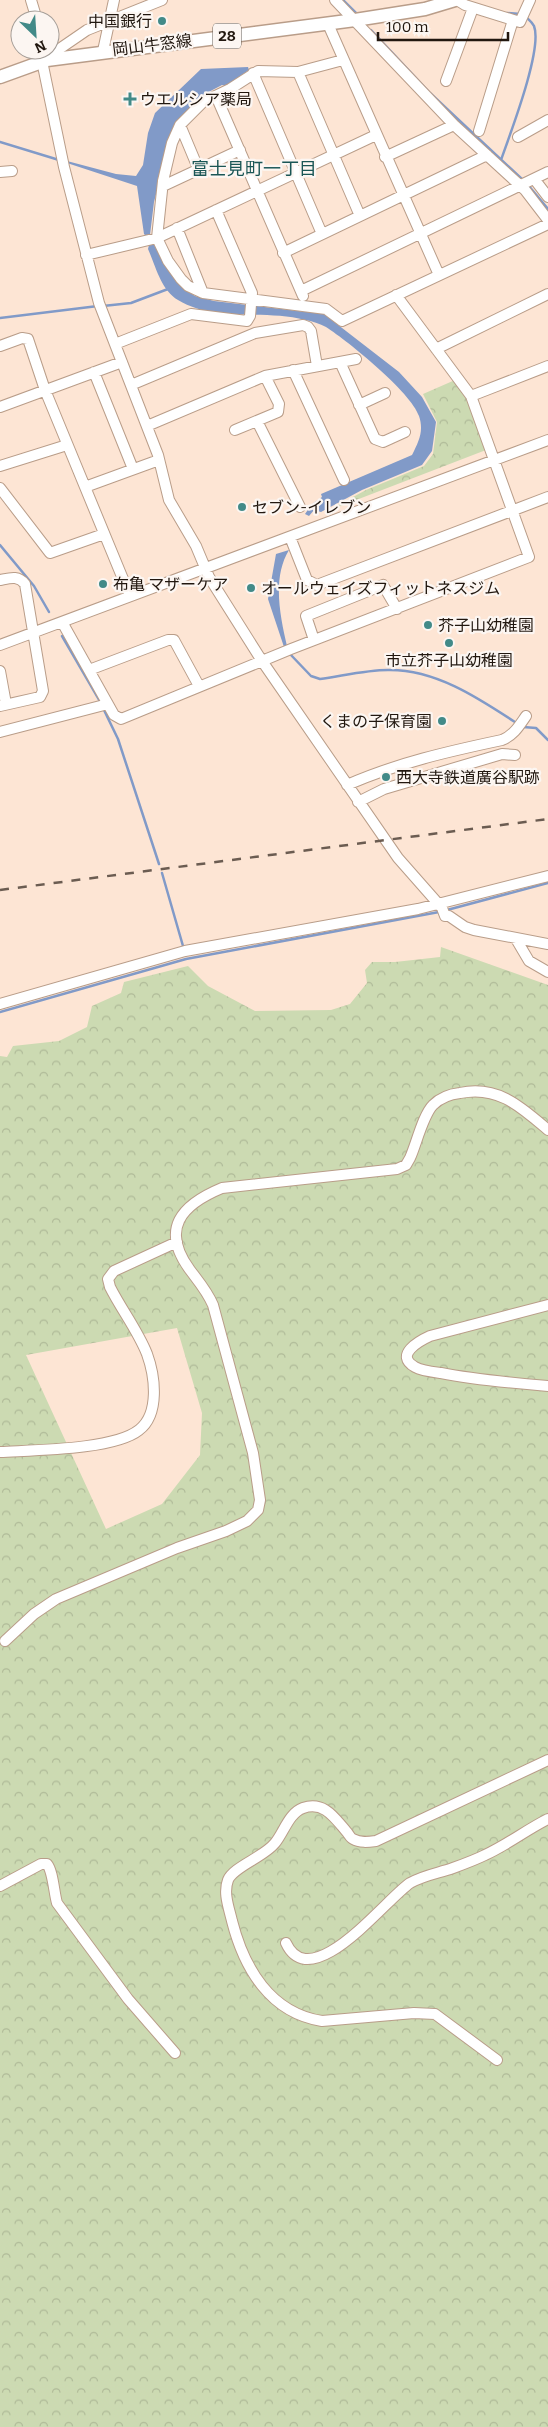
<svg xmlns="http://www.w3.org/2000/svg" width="548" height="2427" viewBox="0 0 548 2427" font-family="Bitter,'Noto Sans JP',serif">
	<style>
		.forest { fill: url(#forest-crowns); fill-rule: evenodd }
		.water { fill: #819ac8 }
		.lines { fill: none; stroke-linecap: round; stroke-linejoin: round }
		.stream { stroke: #819ac8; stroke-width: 2.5 }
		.minor-casing { stroke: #b99d89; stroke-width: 12 }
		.major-casing { stroke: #b99d89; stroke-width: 15 }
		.minor { stroke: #fff; stroke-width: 10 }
		.major { stroke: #fff; stroke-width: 12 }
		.rail { stroke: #6b5c51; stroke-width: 2.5; stroke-dasharray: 9 9; stroke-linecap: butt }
		.poi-dot { fill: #428a88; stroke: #fcf6f2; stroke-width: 2 }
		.labels { text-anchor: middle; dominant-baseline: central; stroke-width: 4.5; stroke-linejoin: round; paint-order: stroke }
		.shield { fill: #fcf6f2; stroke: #635a53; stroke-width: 1 }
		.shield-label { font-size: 15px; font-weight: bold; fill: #21170f }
		.poi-label { font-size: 16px; fill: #21170f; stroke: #fcf6f2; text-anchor: start }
		.street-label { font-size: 16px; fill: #21170f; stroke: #fcf6f2 }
		.neighbourhood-label { font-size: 18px; fill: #1a5655; stroke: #fcf6f2 }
	</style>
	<defs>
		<pattern id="forest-crowns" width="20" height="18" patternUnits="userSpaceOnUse" patternTransform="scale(1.25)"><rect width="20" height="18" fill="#ccdab2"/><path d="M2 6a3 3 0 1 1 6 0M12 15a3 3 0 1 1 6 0" fill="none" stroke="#afba98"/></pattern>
	</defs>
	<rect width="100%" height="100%" fill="#fde5d4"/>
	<path class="forest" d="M 455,380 L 466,398 L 486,450 L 325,512 L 366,490 L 424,466 L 433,454 L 437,422 L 423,394 Z
		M 441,947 L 548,985 L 548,2427 L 0,2427 L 0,1056 L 7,1057 L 13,1046 L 59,1041 L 87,1027 L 92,1006 L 121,993 L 124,982 L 188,966 L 208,986 L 255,1011 L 331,1010 L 350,1004 L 367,983 L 365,970 L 372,962 L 395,962 L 440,957 ZM 177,1328 L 202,1413 L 200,1455 L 162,1504 L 106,1529 L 26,1355 Z"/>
	<path class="water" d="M 248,67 L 249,70 L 226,86 L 222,85 L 201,96 L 174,125 L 154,202 L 150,235 L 147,237 L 144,234 L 137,186 L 67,163 L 67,161 L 116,174 L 136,176 L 143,165 L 148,133 L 155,113 L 201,69 Z
		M 153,243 L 168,270 L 185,289 L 195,296 L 214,301 L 324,314 L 399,372 L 422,397 L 436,422 L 432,451 L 422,465 L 362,490 L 321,512 L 314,510 L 309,516 L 305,514 L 312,504 L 322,497 L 321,494 L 412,455 C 419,441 424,431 419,416 C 411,392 349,342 326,327 C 320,324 312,321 305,320 C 264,309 216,323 178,300 C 161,290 156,267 148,249 L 149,245 Z
		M 289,550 C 272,578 280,616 287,646 L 284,647 L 268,599 L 276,554 Z"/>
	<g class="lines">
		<path class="stream" d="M 343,0 L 356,13
			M 507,13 L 521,14
			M 371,30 L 430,93 L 524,181
			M 0,142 L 59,160
			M 501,160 C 510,134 543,49 534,26 C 532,22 529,20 526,17
			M 528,185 L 548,209
			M 103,306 L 131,303 L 168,289
			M 0,318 L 98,306
			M 0,545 L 34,586 L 49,612
			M 62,636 L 101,703
			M 290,654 L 311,676 L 320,679 C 342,676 366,670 388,670 C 436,669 480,699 518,724
			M 103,708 L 118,739 L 159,864
			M 523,727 L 536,728 L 548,740
			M 162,873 L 183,946
			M 447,910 L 548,883
			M 0,1012 L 186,959 L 439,912"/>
		<g class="minor-casing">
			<path id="minor" d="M 31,0 L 37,20
				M 335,0 L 454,125 L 525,190 L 548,220
				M 457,0 L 465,5 L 520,22 L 530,0
				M 328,24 L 439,275
				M 103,51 L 114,0
				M 52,54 L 87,30 L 162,0
				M 42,61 L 64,167 L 99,303 L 158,455 L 169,500 L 196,546 L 209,577 L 262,661 L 398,858 L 442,908 L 445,916 L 449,916 L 465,927 L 474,930 L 548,944
				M 298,72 L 360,216
				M 253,73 L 322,234
				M 446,81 L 473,8
				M 216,96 L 303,296
				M 180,125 L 198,168
				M 479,131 L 513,20
				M 518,137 L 548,120
				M 385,157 L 454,125
				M 0,172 L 12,171
				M 535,180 L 548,197
				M 163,186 L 240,150
				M 216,210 L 252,293 L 250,316 L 247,321
				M 177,228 L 203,293 L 326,309 L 342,321 L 548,224
				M 283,253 L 487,155
				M 86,255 L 157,238 L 376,135
				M 301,291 L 548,172
				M 203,293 L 188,286 L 181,279 L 168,261 L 157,238 L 163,181 L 172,143 L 180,125 L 203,102 L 230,89 L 258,71 L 298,72 L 343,60
				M 115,344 L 191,314 L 247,321
				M 0,346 L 22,338 L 28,339 L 45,390 L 130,596
				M 436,349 L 548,294
				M 340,362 L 375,439 L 383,442 L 405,432
				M 293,370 L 344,480
				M 94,372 L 133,469
				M 131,385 L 255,333 L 303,325 L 308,327 L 311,331 L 317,366
				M 471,396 L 548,366
				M 359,405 L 385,393
				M 0,407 L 122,362
				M 257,421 L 300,507
				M 147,426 L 265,376 L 356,359
				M 235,430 L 278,412 L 279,404 L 265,376
				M 0,466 L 67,445
				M 85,487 L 159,460
				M 0,488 L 50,553 L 104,534
				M 290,537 L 307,580 L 317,585 L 548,497
				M 0,580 C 10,578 18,575 25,584 L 43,691 L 40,697 L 0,706
				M 62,622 L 114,715 L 121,719 L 291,649 L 529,557 L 471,396 L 396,295
				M 314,640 L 306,616 L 383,585 L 397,609
				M 0,645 L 548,440
				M 89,670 L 168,640 L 174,640 L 199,686
				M 0,671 L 6,704
				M 0,732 L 108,704
				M 347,785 C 397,763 450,751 502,740 C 514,735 519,726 526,716
				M 358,802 L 384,789 L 502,754 L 515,755
				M 516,939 L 529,961 L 548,972
				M 0,1004 L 185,951 L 418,909 L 548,876
				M 548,1305 L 430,1336 C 419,1341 394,1355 415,1367 C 422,1371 433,1372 441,1373 C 476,1380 512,1383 548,1386
				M 0,1452 C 33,1450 114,1450 139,1430 C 160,1414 155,1376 147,1354 C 138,1331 121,1309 110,1287 L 108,1279 L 114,1271 L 177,1242
				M 5,1641 L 34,1614 L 56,1599 L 177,1548 L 226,1531 L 247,1521 L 258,1510 L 260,1500 L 253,1453 L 213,1305 C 207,1291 199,1282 190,1270 C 160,1229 181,1205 222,1188 L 397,1169 L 406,1165 L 410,1158 C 416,1145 423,1115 433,1105 C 440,1098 451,1094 460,1093 C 498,1085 521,1107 548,1130
				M 0,1886 L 41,1864 L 47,1864 C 53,1871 54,1893 57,1903 L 128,1999 L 175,2053
				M 286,1943 C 311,1997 386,1899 410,1883 C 424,1875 439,1873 453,1868 C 464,1864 475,1860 485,1855 C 507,1845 526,1830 548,1819
				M 497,2060 L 435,2014 L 414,2013 L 322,2021 C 270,2013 244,1968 232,1921 C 229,1908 223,1893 228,1880 C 233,1867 264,1857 275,1843 C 284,1832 289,1813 303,1808 C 324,1801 334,1817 346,1831 C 349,1834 350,1838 353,1839 C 360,1843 368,1842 376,1841 L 548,1760"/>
		</g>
		<g class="major-casing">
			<path id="major" d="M 0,77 L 47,60 L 355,20 L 425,9 L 455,0"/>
		</g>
		<use href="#minor" class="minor"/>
		<use href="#major" class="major"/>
		<path class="rail" d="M 0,890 L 548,819"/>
	</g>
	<g class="poi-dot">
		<circle cx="162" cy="21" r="5"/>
		<path d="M127.5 91.5h5v5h5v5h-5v5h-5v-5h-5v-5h5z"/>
		<circle cx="242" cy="507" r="5"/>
		<circle cx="103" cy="584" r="5"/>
		<circle cx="251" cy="588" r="5"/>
		<circle cx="428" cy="625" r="5"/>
		<circle cx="449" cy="643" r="5"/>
		<circle cx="442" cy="721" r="5"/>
		<circle cx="386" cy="777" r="5"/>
	</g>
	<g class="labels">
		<rect class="shield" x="213" y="23.5" width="28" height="25" rx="4"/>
		<g class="shield-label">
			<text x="227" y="36">28</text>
		</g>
		<g class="poi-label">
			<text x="152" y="21" text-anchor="end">中国銀行</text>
			<text x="140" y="99">ウエルシア薬局</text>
			<text x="252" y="507">セブン-イレブン</text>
			<text x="113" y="584">布亀 マザーケア</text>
			<text x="261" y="588">オールウェイズフィットネスジム</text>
			<text x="438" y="625">芥子山幼稚園</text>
			<text x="449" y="660" text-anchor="middle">市立芥子山幼稚園</text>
			<text x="432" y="721" text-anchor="end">くまの子保育園</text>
			<text x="396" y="777">西大寺鉄道廣谷駅跡</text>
		</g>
		<g class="street-label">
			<text transform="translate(152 45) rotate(-7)">岡山牛窓線</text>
		</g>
		<g class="neighbourhood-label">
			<text x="254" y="169">富士見町一丁目</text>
		</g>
	</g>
	<g transform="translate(35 35) rotate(155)"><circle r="24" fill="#fcf6f2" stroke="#a49d97"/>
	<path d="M0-4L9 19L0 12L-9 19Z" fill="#428a88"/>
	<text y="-8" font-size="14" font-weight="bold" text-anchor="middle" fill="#21170f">N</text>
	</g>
	<path d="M378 32v8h130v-8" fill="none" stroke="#21170f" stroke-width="2.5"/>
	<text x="386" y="32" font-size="15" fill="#21170f" stroke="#fcf6f2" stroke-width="4" paint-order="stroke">100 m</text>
</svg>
